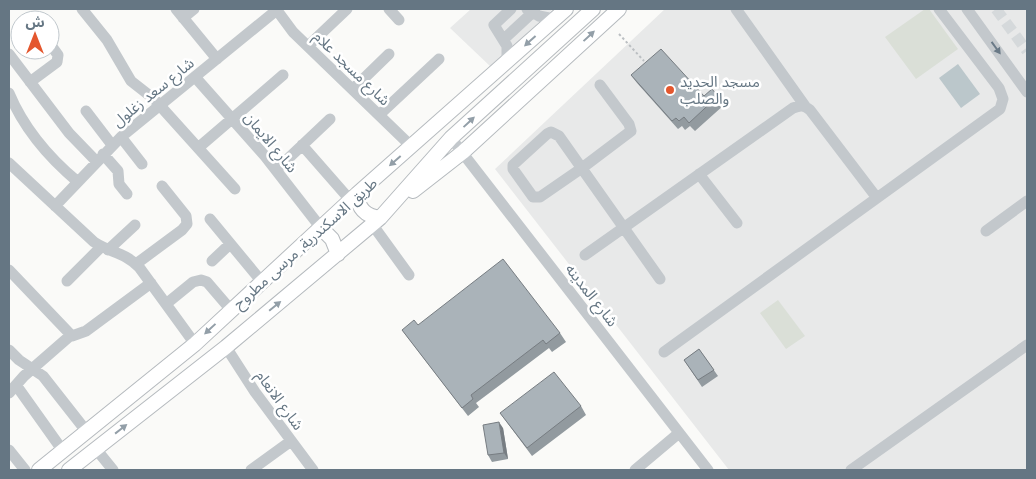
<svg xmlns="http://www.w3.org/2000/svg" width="1036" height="479" viewBox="0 0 1036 479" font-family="Helvetica,'Noto Sans Arabic',sans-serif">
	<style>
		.built { fill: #e8e9e9 }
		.green { fill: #dadfd7 }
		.water { fill: #bbc7cb }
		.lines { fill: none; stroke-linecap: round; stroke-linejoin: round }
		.minor-tunnel { stroke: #d5d9db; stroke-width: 11; stroke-dasharray: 11 5.5; stroke-linecap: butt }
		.major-casing { stroke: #b5babe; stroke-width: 16 }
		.path { stroke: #bbbfc2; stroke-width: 2; stroke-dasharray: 2.5 2.5; stroke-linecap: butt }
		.minor { stroke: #c3c8cc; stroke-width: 11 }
		.major { stroke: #fff; stroke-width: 14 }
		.wall { fill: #929a9f }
		.shaded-wall { fill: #777d82 }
		.building { fill: #aab3b9; stroke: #777d82 }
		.oneway { fill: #939fa8 }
		.oneway2 { fill: #6a7a87 }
		.poi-dot { fill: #e4572e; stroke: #fff; stroke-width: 2 }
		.labels { text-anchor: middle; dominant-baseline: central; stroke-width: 5; stroke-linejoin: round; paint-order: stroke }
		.street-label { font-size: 15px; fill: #657683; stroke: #fff }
		.poi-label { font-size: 15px; fill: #657683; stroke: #fff; text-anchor: start }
	</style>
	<rect width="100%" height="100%" fill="#fafaf8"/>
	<path class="built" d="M 471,9 L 553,9 L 491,67 L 450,28 Z
		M 665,9 L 1027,9 L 1027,470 L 729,470 L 495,169 Z"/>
	<path class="green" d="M 925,9 L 929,9 L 958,49 L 916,79 L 885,37 Z
		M 778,300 L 805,336 L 786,349 L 760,313 Z"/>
	<path class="water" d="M 958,64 L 980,94 L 961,108 L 939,78 Z"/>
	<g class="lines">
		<path class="minor-tunnel" d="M 996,9 L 1027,51"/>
		<g class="major-casing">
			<path id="major" d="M 413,191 L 463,152 L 619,9
				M 357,194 C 358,209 366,216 380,218
				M 321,228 L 332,239 L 338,254
				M 39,470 L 195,344 L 357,194 L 566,9
				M 69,470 L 226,347 L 380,218 L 451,138 L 593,9"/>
		</g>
		<path class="path" d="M 619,34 L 644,61"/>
		<path class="minor" d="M 82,9 L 107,40 L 131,81 L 154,99 L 235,189
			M 176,9 L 217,59
			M 276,9 L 293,32 L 412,147
			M 389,9 L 399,20
			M 527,9 L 539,16 L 554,19
			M 736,9 L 805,106
			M 967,9 L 1027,92
			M 30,18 L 31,20
			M 183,18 L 194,9
			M 504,39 L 532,13
			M 308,46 L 347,9
			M 9,54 L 69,133 L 97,162
			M 507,62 L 507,46 L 494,25 L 511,9
			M 195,77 L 265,156 L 321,228
			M 30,82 L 57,62 L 58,55 L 50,44
			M 600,85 L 629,124 L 631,131 L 582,168 L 540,197 L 533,197 L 513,169 L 513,165 L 547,134 L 551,132 L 559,136 L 660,279
			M 353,89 L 389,54
			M 9,93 C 24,129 48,157 78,182
			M 86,111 L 112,145
			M 379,115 L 439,59
			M 121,137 L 142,164
			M 451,138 L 708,470
			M 302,145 L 351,201
			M 198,148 L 283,75
			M 103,154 L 118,171 L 119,184 L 127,194
			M 9,163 L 94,242 C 111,253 124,252 139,267 L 195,344
			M 276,170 L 330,119
			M 699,174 L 737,223
			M 55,206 L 121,137 L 278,9
			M 210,219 L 262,282
			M 372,224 L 409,275
			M 986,231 L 1027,201
			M 108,250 L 135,225
			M 585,255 L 793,108 C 801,105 804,105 810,110 L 877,198
			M 212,261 L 230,244
			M 136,264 L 182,230 L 187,224 L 186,216 L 162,186
			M 9,270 L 72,336 L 86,331 L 151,283
			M 67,281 L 101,247
			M 166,304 L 193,282 L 201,280 L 207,282 L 231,310
			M 226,347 L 255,392 L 313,470
			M 9,350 L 19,360 L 43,376 L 87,432
			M 664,352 L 1000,109 L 1003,99 L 999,88 L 939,9
			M 16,385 L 63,451
			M 9,393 L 24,376 L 71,335
			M 96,449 L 113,470
			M 9,450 L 25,470
			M 251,470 L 291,441
			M 635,470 L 679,433
			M 851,470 L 1027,345"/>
		<use href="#major" class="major"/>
	</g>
	<path class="wall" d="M 631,75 L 704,96 L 718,96 L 724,105 L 695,131 L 690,126 L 685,130 L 682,126 L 678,129 L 637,83 Z
		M 418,325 L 560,333 L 566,342 L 552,352 L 549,348 L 476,403 L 479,407 L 468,416 L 402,330 Z
		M 699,349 L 718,376 L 702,387 L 684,360 Z
		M 581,406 L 586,415 L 532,456 L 500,413 Z
		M 503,428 L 508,459 L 492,462 L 488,455 Z"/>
	<path class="shaded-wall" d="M 499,422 L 503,428 L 508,459 L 504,453 Z"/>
	<path class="building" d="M 661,49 L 704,96 L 712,89 L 718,96 L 689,123 L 684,117 L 679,121 L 676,118 L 672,121 L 631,75 Z
		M 503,259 L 560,333 L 546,344 L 543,340 L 471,395 L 473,399 L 462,408 L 402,330 L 414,320 L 418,325 Z
		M 699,349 L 714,370 L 698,380 L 684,360 Z
		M 554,372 L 581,406 L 527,448 L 500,413 Z
		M 499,422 L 504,453 L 488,455 L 483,425 Z"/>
	<defs><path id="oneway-solid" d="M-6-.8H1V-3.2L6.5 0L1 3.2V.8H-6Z" transform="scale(1.25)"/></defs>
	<g class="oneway">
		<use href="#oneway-solid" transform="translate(589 36) rotate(-43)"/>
		<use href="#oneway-solid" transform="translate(530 41) rotate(138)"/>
		<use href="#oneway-solid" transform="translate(469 122) rotate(-43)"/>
		<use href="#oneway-solid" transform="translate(395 161) rotate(139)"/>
		<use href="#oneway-solid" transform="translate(275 306) rotate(-39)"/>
		<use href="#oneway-solid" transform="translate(210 329) rotate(137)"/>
		<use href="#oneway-solid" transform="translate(121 429) rotate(-38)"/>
	</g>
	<use class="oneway2" href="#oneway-solid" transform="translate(996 48) rotate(54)"/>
	<circle class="poi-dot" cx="670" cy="90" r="5"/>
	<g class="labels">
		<g class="street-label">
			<text transform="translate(352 68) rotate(44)">شارع مسجد علام</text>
			<text transform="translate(153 92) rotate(-39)">شارع سعد زغلول</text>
			<text transform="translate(271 142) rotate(50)">شارع الايمان</text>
			<text transform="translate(305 243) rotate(-42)">طريق الاسكندرية, مرسى مطروح</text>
			<text transform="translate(592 295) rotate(52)">شارع المدينه</text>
			<text transform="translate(280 400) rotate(54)">شارع الانعام</text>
		</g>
		<g class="poi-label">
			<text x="680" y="81">مسجد الحديد<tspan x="680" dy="17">والصلب</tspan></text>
		</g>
	</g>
	<rect width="1036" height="479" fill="none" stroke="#657683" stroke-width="20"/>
	<g transform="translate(35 35)"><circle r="24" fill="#ffffff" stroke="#c1c8cd"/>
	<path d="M0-4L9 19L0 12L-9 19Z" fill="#e4572e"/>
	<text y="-8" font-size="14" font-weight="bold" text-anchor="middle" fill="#657683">ش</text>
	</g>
</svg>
